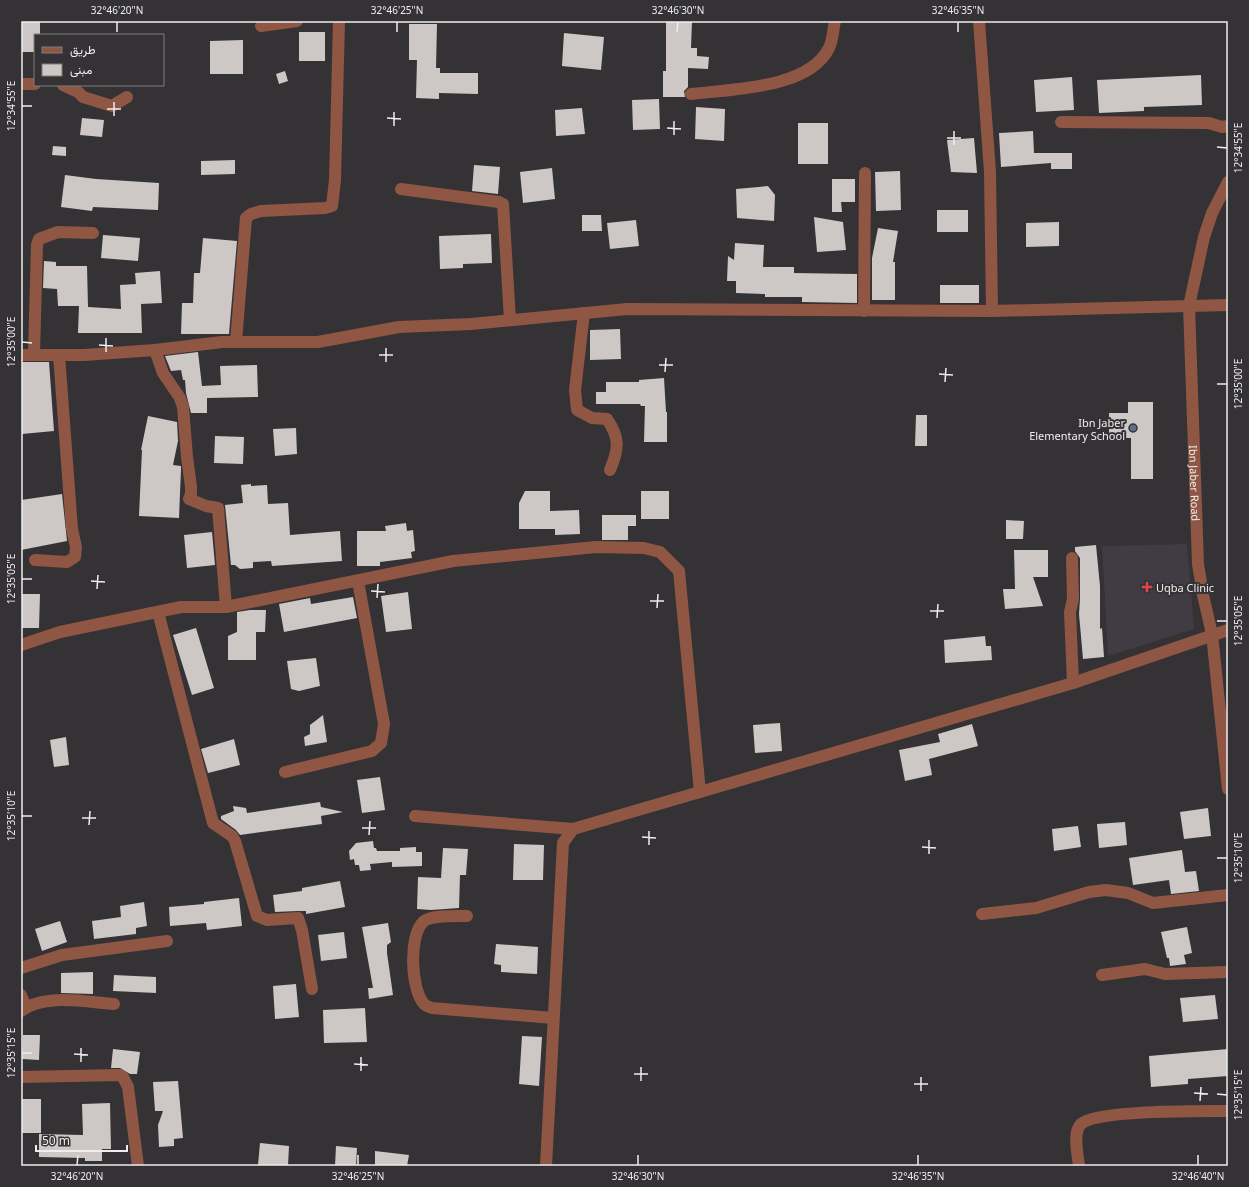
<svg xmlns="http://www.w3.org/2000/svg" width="1249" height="1187" viewBox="0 0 1249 1187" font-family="'Noto Sans',Vazirmatn,sans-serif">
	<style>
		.built { fill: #413b43 }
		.building { fill: #cdc8c6 }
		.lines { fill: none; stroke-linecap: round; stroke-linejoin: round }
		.street { stroke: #905644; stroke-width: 12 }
		.ticks { fill: none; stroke: #eeedef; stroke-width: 1.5 }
		.service-dot { fill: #5c6f8a; stroke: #343235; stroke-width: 1.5 }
		.health-dot { fill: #e0444e; stroke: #343235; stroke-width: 1.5 }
		.labels { text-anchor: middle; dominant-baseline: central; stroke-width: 4; stroke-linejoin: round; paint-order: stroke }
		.poi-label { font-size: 11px; fill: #eeedef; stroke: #343235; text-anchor: end }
		.street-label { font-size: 11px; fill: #eeedef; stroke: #343235 }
		.neatline { fill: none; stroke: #eeedef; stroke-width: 1.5 }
		.ticks-label { font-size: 10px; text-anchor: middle; fill: #eeedef }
	</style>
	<rect width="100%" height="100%" fill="#343235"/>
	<path class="built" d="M 1187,544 L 1194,629 L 1108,656 L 1102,546 Z"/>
	<path class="building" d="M 666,21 L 692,21 L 691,48 L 697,48 L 697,56 L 709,57 L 708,69 L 688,68 L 688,87 L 684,91 L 685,97 L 663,97 L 663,71 L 666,71 Z
		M 21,22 L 40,22 L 40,35 L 35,35 L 35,52 L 21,52 Z
		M 409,24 L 437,24 L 436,68 L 440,68 L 440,73 L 478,73 L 478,94 L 439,93 L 439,99 L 416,98 L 417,60 L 409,60 Z
		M 299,32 L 325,32 L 325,61 L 299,61 Z
		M 564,33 L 604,37 L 601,70 L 562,66 Z
		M 243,40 L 243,74 L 210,74 L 210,41 Z
		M 285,71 L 288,81 L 279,84 L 276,74 Z
		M 1201,75 L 1202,105 L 1144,107 L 1144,111 L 1099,113 L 1097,80 Z
		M 1072,77 L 1074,110 L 1036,112 L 1034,80 Z
		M 659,99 L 660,129 L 633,130 L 632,100 Z
		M 696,107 L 725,109 L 724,141 L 695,139 Z
		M 582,108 L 585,134 L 556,136 L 555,110 Z
		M 82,118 L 104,120 L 102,137 L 80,135 Z
		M 798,123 L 828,123 L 828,164 L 798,164 Z
		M 1033,131 L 1034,153 L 1072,153 L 1072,169 L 1051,169 L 1051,163 L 1001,167 L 999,133 Z
		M 974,138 L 977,173 L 951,172 L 947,140 Z
		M 53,146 L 66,147 L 66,156 L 52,155 Z
		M 235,160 L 235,174 L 201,175 L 201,161 Z
		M 474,165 L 500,167 L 498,194 L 472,191 Z
		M 552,168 L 555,199 L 523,203 L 520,172 Z
		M 900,171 L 901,210 L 876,211 L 875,172 Z
		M 65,175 L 96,179 L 159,183 L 158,210 L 93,207 L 92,211 L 61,207 Z
		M 832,179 L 855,179 L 855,202 L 841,202 L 842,212 L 832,212 Z
		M 768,186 L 775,195 L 774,221 L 737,218 L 736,189 Z
		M 937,210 L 968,210 L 968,232 L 937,232 Z
		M 582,215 L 601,215 L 602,231 L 582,231 Z
		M 814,217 L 843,222 L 846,250 L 817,252 Z
		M 636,220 L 639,246 L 610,249 L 607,223 Z
		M 1059,222 L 1059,246 L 1026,247 L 1026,223 Z
		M 878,228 L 898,231 L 893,262 L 895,262 L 895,300 L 872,300 L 872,258 Z
		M 491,234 L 492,263 L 463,264 L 463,268 L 440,269 L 439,236 Z
		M 103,235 L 140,238 L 138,261 L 101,258 Z
		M 203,238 L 237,241 L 229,334 L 181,334 L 182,303 L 193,303 L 194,273 L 200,273 Z
		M 735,243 L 764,245 L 763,267 L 794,267 L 794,273 L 857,274 L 857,303 L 802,302 L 802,297 L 765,297 L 765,294 L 736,293 L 736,281 L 727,281 L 728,256 L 734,260 Z
		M 44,261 L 56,262 L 56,266 L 87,266 L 88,307 L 121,309 L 120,285 L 136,284 L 135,273 L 160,271 L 162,303 L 141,304 L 142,333 L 78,333 L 79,306 L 58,306 L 57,289 L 43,288 Z
		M 940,285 L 979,285 L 979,303 L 940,303 Z
		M 620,329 L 621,359 L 590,360 L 590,330 Z
		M 198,352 L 202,386 L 221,385 L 220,366 L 257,365 L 258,397 L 207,398 L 207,413 L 191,413 L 186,393 L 185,380 L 183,380 L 181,370 L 171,371 L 165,356 Z
		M 21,362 L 49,362 L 54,431 L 22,434 Z
		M 664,378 L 666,412 L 667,412 L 667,442 L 644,442 L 645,406 L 641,406 L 640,404 L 596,404 L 596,392 L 606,392 L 606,382 L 639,382 L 639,380 Z
		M 1128,402 L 1153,402 L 1153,479 L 1131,479 L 1131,438 L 1109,438 L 1109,413 L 1128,413 Z
		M 916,415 L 927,415 L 927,446 L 915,446 Z
		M 148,416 L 177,422 L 178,441 L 173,465 L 181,466 L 181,469 L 179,518 L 139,516 L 142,450 L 141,450 Z
		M 296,428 L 297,454 L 275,456 L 273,429 Z
		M 215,436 L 244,437 L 243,464 L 214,463 Z
		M 251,484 L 251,486 L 267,485 L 268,504 L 288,503 L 290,535 L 340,531 L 342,561 L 272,566 L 271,561 L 253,562 L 253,568 L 240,569 L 235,565 L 231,565 L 225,505 L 243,503 L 241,485 Z
		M 525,491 L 550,491 L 550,511 L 579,510 L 580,534 L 555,535 L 555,529 L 519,529 L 519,503 Z
		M 641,491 L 669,491 L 669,519 L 641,519 Z
		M 62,494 L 67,541 L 21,550 L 21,500 Z
		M 602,515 L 636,515 L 636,526 L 628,526 L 628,540 L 602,540 Z
		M 1006,520 L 1024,521 L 1023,539 L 1006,539 Z
		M 406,523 L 407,531 L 413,530 L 415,551 L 411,552 L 412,558 L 380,562 L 380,566 L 357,566 L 357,531 L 386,531 L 385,526 Z
		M 212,532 L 215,565 L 187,568 L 184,535 Z
		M 1096,545 L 1100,586 L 1100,629 L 1102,628 L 1104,657 L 1083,659 L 1079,614 L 1080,599 L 1080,558 L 1075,551 L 1075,547 Z
		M 1014,550 L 1048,550 L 1048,577 L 1033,577 L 1043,606 L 1005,609 L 1003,589 L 1015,589 Z
		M 408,592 L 412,629 L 386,632 L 381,596 Z
		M 21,594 L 40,594 L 39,628 L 21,628 Z
		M 353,597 L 357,618 L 284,632 L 279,604 L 310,598 L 311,604 Z
		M 250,610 L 266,610 L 265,632 L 256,632 L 256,660 L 228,660 L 228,636 L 237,632 L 237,612 Z
		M 196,628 L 214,688 L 192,695 L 173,635 Z
		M 985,636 L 986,646 L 991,646 L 992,660 L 945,663 L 944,640 Z
		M 316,658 L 320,686 L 299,691 L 291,689 L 287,661 Z
		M 323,715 L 327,742 L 305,746 L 304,737 L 310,734 L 310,725 Z
		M 780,723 L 782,751 L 755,753 L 753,725 Z
		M 972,724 L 978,746 L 929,759 L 932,775 L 905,781 L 899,750 L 940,742 L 938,734 Z
		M 66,737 L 69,765 L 54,767 L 50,740 Z
		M 234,739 L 240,765 L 208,773 L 201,749 Z
		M 380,777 L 385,810 L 362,813 L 357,780 Z
		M 320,802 L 321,807 L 343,812 L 321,816 L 322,824 L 240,835 L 236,830 L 221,819 L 221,816 L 234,811 L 233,806 L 246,808 L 247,813 Z
		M 1208,808 L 1211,836 L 1184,839 L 1180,812 Z
		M 1125,822 L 1127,845 L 1099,848 L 1097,824 Z
		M 1078,826 L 1081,847 L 1054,851 L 1052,829 Z
		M 373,841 L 374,848 L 376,848 L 377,851 L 400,851 L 400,848 L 416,847 L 416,852 L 422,852 L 422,866 L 392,867 L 392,862 L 370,864 L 371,870 L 360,871 L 359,865 L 355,865 L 354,859 L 350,860 L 349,851 L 356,843 Z
		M 514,844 L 544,845 L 543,880 L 513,880 Z
		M 443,848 L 468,849 L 466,875 L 460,875 L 459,908 L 431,910 L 417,909 L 418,877 L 441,878 Z
		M 1182,850 L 1185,872 L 1196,871 L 1199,891 L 1171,894 L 1169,880 L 1133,885 L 1129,858 Z
		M 340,881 L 345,907 L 306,914 L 306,911 L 298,911 L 275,912 L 273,895 L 302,891 L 302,888 Z
		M 239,898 L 242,926 L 207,930 L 206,923 L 170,926 L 169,907 L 204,904 L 204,902 Z
		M 144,902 L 147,926 L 136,928 L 136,934 L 94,939 L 92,921 L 121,917 L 120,906 Z
		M 60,921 L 67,942 L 42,951 L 35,929 Z
		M 388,923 L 391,942 L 387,945 L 387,953 L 393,995 L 369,999 L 368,988 L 373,988 L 362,927 Z
		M 1187,927 L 1192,953 L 1184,955 L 1186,964 L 1170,966 L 1169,958 L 1167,958 L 1161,932 Z
		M 344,932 L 347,958 L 321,961 L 318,935 Z
		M 496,944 L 538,947 L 537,974 L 501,972 L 501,965 L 494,964 Z
		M 93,972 L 93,994 L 61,993 L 61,973 Z
		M 114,975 L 156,977 L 156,993 L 113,991 Z
		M 296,984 L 299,1017 L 275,1019 L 273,986 Z
		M 1215,995 L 1218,1019 L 1183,1022 L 1180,998 Z
		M 365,1008 L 367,1042 L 324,1043 L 323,1010 Z
		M 23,1035 L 40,1035 L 39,1060 L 22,1059 Z
		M 522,1036 L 542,1037 L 539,1086 L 519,1084 Z
		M 113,1049 L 140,1052 L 137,1074 L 130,1074 L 120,1068 L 111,1068 Z
		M 1228,1049 L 1228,1076 L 1188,1079 L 1188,1084 L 1151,1087 L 1149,1056 Z
		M 178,1081 L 183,1138 L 174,1139 L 174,1146 L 159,1147 L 158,1125 L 163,1111 L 155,1111 L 153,1082 Z
		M 21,1099 L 41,1099 L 41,1133 L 21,1133 Z
		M 110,1103 L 111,1149 L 102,1149 L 102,1161 L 85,1161 L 85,1158 L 39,1157 L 39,1134 L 83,1135 L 82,1104 Z
		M 260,1143 L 289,1146 L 288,1166 L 258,1165 Z
		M 336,1146 L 357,1148 L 356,1166 L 335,1166 Z
		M 375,1151 L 409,1155 L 407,1166 L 375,1166 Z"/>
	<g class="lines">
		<g class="street">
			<path d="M 979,21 L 990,172 L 992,311"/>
			<path d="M 261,26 L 297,21"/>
			<path d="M 21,84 L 35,84"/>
			<path d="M 63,85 L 78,92 L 83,97 L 112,106 L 127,97"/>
			<path d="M 691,94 C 731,89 809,89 829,48 C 833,40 833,29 835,21"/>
			<path d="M 1061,122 L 1209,123 L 1222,127 L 1228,126"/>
			<path id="s1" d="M 1228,182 L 1212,213 L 1204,237 L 1189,306 L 1198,564 L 1203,595 L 1212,634 L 1228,789"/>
			<path d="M 401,189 L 499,202 L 503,204 L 510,320"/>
			<path d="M 864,311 L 865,173"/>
			<path d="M 584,313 L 575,390 L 577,410 L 592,418 L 607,419 C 620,438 619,449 610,470"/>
			<path d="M 236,342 L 246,218 L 251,214 L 261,211 L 325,208 L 332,206 L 335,180 L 339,21"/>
			<path d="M 155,350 L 163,373 L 180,398 L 183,407 L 187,457 L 191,487 L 191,494 L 189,499 L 206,506 L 218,508 L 226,607"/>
			<path d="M 34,354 L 37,245 L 39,239 L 58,232 L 93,233"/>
			<path d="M 21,355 L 84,355 L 155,350 L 222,342 L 318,342 L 399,327 L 471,324 L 627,309 L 992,311 L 1228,305"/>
			<path d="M 1072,558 L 1073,599 L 1070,612 L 1073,683"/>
			<path d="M 35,560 L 67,562 L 75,557 L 76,547 L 72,529 L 59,355"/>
			<path d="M 158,612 L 213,823 L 232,836 L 235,841 L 257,916 L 267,920 L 298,918 L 302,930 L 312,989"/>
			<path d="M 21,645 L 60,632 L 181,607 L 226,607 L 453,561 L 596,547 L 644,548 L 660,552 L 679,571 L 700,792"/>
			<path d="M 285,772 L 372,751 L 381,743 L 384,724 L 358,581"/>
			<path d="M 415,816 L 573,829"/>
			<path d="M 982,914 L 1036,908 L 1089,892 L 1106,890 L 1128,893 L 1153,903 L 1228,895"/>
			<path d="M 467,916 C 457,916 432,915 424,921 C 408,935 411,990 424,1004 C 426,1006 430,1007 432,1008 L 553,1018"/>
			<path d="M 21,968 L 62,955 L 167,941"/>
			<path d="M 1102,975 L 1145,969 L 1165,974 L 1228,972"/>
			<path d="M 21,995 L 26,1007"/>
			<path d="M 21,1011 C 44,993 86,1002 114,1004"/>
			<path d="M 21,1077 L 120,1075 L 123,1077 L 128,1087 L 138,1166"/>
			<path d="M 546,1166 L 563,843 L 573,829 L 1073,683 L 1228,630"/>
			<path d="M 1079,1166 C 1078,1155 1072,1133 1081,1124 C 1096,1110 1203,1111 1228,1111"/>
		</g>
	</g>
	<path class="ticks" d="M 117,32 L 117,22M 397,32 L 397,22M 677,32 L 678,22M 958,32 L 958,22M 22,106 L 32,106M 107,109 L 121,109M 114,116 L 114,102M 387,118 L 401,119M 394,126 L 394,112M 667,128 L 681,129M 674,135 L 674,121M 947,138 L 961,138M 954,145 L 954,131M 1217,147 L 1227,148M 22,342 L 32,343M 99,345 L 113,346M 106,352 L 106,338M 379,355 L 393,355M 386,362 L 386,348M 659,365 L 673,365M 665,372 L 666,358M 939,374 L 953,375M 945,382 L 946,368M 1217,384 L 1227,384M 22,579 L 32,579M 91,581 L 105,582M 97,589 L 98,575M 371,591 L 385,592M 377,598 L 378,584M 650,601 L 664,601M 657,608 L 658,594M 930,611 L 944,611M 937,618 L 938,604M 1217,621 L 1227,621M 22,816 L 32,816M 82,818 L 96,818M 89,825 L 90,811M 362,828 L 376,828M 369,835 L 370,821M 642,837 L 656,838M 649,845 L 649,831M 922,847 L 936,848M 929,854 L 929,840M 1217,858 L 1227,858M 22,1053 L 32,1053M 74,1054 L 88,1055M 81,1062 L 81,1048M 354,1064 L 368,1065M 361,1071 L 361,1057M 634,1074 L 648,1074M 641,1081 L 641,1067M 914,1084 L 928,1084M 921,1091 L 921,1077M 1194,1093 L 1208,1094M 1217,1094 L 1227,1095M 1200,1101 L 1201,1087M 77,1165 L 78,1155M 358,1165 L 358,1155M 638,1165 L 638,1155M 918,1165 L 918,1155M 1198,1165 L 1198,1155"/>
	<circle class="service-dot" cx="1133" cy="428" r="4"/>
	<path class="health-dot" d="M1145 581h4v4h4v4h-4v4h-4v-4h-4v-4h4z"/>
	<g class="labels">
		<g class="poi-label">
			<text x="1125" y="422">Ibn Jaber<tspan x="1125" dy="13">Elementary School</tspan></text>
			<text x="1156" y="587" text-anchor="start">Uqba Clinic</text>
		</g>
		<g class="street-label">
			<text stroke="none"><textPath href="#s1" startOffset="308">Ibn Jaber Road</textPath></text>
		</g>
	</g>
	<rect width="1249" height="1187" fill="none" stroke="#343235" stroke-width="44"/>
	<rect x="34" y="34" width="130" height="52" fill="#343235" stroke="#7e7d7f"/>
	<rect x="42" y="47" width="20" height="6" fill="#905644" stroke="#7e7d7f"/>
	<text x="70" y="54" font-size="12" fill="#eeedef">طريق</text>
	<rect x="42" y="64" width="20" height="12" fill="#cdc8c6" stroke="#7e7d7f"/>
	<text x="70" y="74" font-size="12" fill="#eeedef">مبنى</text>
	<path d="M36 1145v6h91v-6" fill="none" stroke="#eeedef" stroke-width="2"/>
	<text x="42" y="1145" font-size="12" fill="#eeedef" stroke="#343235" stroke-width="3" paint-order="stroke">50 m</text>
	<rect x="22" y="22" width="1205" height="1143" class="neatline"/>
	<g class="ticks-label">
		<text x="117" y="14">32°46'20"N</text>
		<text x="397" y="14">32°46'25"N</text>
		<text x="678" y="14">32°46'30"N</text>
		<text x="958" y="14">32°46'35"N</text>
		<text transform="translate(11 106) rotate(-90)" y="4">12°34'55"E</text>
		<text transform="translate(1238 148) rotate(-90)" y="4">12°34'55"E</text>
		<text transform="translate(11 342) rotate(-90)" y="4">12°35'00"E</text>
		<text transform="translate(1238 384) rotate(-90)" y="4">12°35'00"E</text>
		<text transform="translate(11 579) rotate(-90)" y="4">12°35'05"E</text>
		<text transform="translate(1238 621) rotate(-90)" y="4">12°35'05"E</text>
		<text transform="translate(11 816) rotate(-90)" y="4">12°35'10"E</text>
		<text transform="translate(1238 858) rotate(-90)" y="4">12°35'10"E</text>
		<text transform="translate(11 1053) rotate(-90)" y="4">12°35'15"E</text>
		<text transform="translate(1238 1095) rotate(-90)" y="4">12°35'15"E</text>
		<text x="77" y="1180">32°46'20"N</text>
		<text x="358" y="1180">32°46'25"N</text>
		<text x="638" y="1180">32°46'30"N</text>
		<text x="918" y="1180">32°46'35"N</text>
		<text x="1198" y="1180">32°46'40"N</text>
	</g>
</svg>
